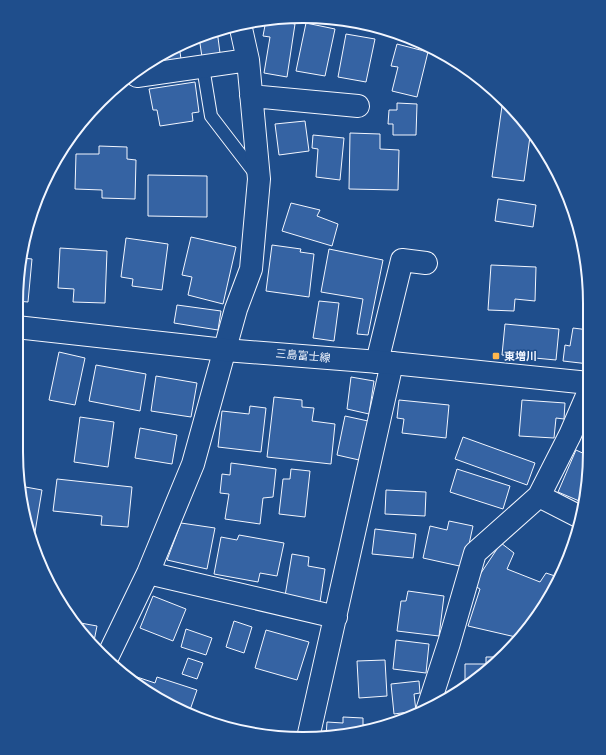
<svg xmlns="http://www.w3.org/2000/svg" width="606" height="755" viewBox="0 0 606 755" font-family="Raleway,'Noto Sans JP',sans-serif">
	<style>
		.building { fill: #3563a3; stroke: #f2f6ff }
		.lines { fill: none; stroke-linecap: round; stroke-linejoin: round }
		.lane-casing { stroke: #f2f6ff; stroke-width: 14 }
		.street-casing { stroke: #f2f6ff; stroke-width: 24 }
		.primary-casing { stroke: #f2f6ff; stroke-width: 24 }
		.lane { stroke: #1f4e8c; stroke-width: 12 }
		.street { stroke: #1f4e8c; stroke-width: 22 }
		.primary { stroke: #1f4e8c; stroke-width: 22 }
		.poi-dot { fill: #ffb74d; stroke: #1f4e8c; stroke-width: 1.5 }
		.labels { text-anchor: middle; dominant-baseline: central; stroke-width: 3; stroke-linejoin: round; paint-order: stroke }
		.street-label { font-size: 11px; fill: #f2f6ff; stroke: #1f4e8c }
		.poi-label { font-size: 11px; font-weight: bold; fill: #f2f6ff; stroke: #1f4e8c; text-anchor: start }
		.rim { fill: none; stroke: #f2f6ff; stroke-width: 2 }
	</style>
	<rect width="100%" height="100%" fill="#1f4e8c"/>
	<path class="building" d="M 268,19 L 295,24 L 287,77 L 264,73 L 270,37 L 263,36 L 266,20 Z
		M 306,23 L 335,29 L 325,76 L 296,71 Z
		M 217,30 L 220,53 L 202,57 L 199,37 Z
		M 346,34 L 375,39 L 366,82 L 338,77 Z
		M 397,44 L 428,52 L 417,97 L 392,91 L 398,67 L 391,66 Z
		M 179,45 L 181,59 L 144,66 L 176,46 Z
		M 195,82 L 199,112 L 192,113 L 193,121 L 160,126 L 157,110 L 153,110 L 149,89 Z
		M 503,99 L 531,129 L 524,181 L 492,177 Z
		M 397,103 L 417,104 L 416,135 L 393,135 L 393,124 L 388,124 L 389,110 L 397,110 Z
		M 305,121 L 309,151 L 279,155 L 275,124 Z
		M 350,133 L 380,134 L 380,149 L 399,150 L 398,190 L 349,189 Z
		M 313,135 L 344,138 L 340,180 L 316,177 L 318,149 L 312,148 Z
		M 99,146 L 127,147 L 127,159 L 136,160 L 135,199 L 102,198 L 102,190 L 75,189 L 76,154 L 99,154 Z
		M 148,175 L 207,176 L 207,217 L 148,216 Z
		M 498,199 L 536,205 L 533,227 L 495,221 Z
		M 291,203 L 320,210 L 317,216 L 338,224 L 332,246 L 282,231 Z
		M 191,237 L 236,247 L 223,304 L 188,295 L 192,277 L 182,275 Z
		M 126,238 L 168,244 L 162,290 L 132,286 L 133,279 L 121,277 Z
		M 272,245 L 301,249 L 300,252 L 314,254 L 309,297 L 266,291 Z
		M 60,248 L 107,251 L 105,303 L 73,302 L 74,289 L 58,288 Z
		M 329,249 L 383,260 L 368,335 L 357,334 L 363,299 L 321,292 Z
		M 23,258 L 32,259 L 28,302 L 17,301 L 17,284 Z
		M 491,265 L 536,267 L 535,301 L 515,299 L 514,311 L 488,310 Z
		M 319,301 L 339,303 L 334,341 L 313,338 Z
		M 177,305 L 221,311 L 218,330 L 174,323 Z
		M 505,324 L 559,329 L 556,360 L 502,355 Z
		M 573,328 L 589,330 L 589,364 L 563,361 L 565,345 L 570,346 Z
		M 59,352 L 85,358 L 75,405 L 49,400 Z
		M 96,365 L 146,374 L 140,411 L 89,401 Z
		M 156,376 L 197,383 L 191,417 L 151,411 Z
		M 351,377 L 374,381 L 369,414 L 347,409 Z
		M 274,397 L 302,400 L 302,407 L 314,408 L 312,421 L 335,424 L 331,464 L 267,457 Z
		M 399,400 L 449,405 L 446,438 L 402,433 L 404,419 L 397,418 Z
		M 522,400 L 565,403 L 564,419 L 556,418 L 554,438 L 519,436 Z
		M 250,406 L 266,408 L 261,452 L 218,447 L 222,411 L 249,414 Z
		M 345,416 L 368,421 L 359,460 L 337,455 Z
		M 80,417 L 114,422 L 108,467 L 74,462 Z
		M 140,428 L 177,435 L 172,464 L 135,458 Z
		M 463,437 L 535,463 L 527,485 L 455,459 Z
		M 576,450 L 589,456 L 589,471 L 584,503 L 558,492 Z
		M 231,463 L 276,469 L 273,497 L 263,498 L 260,524 L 225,519 L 229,494 L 220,493 L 222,474 L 230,475 Z
		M 291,469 L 310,471 L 305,517 L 279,514 L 283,479 L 290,479 Z
		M 457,469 L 510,486 L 503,509 L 450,492 Z
		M 57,479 L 132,487 L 128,527 L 101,525 L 102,516 L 53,511 Z
		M 20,486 L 42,490 L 33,544 L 26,526 Z
		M 386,490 L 426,492 L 425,516 L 385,514 Z
		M 449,521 L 473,526 L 464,567 L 423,558 L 430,526 L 447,530 Z
		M 181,523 L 215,528 L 207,569 L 167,560 Z
		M 375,529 L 416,534 L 413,558 L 372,554 Z
		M 239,535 L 284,543 L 277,576 L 260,573 L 258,582 L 214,574 L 221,537 L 237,540 Z
		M 501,543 L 514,553 L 507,569 L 540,582 L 546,573 L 561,578 L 532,624 L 531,623 L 520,638 L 468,626 L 480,589 L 473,585 Z
		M 292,554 L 309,557 L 308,566 L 325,569 L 320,602 L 285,596 Z
		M 408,591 L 444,596 L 439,636 L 397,631 L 401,601 L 406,601 Z
		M 153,596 L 186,609 L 173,641 L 140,628 Z
		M 234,621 L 252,627 L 244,653 L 226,647 Z
		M 75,622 L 97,626 L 93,646 Z
		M 186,629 L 212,638 L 206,655 L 181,647 Z
		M 266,630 L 309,642 L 297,680 L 255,668 Z
		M 396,640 L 429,644 L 426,673 L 393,669 Z
		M 486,657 L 503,657 L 492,668 L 465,686 L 465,664 L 486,664 Z
		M 188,658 L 203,663 L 197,679 L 182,674 Z
		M 385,660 L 387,696 L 359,698 L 357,661 Z
		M 131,675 L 155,683 L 157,677 L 197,690 L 189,713 L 159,700 L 130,678 Z
		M 419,681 L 420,693 L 414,694 L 416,711 L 394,714 L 391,684 Z
		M 343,717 L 363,718 L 363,725 L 385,726 L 377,729 L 326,736 L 327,722 L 343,723 Z"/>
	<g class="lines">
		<g class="lane-casing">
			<path id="lane" d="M 203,67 L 211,116 L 257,176"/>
		</g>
		<g class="street-casing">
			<path id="street" d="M 137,76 L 248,60
				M 251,96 L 358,106
				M 377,362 L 402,260 L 426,263
				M 539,496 L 582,518
				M 148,573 L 336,617
				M 106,660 L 148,573 L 193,464 L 236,309 L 251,269 L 259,179 L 248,60 L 240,24
				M 427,711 L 449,643 L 475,553 L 539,496 L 570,435 L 589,391
				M 308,738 L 392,363"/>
		</g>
		<g class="primary-casing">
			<path id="primary" d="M 16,327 L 225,350 L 392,363 L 589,383"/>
		</g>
		<use href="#lane" class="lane"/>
		<use href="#street" class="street"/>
		<use href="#primary" class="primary"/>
	</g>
	<rect class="poi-dot" x="492" y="352" width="8" height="8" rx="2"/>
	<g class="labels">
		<g class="street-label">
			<text transform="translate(303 356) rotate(5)">三島富士線</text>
		</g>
		<g class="poi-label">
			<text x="504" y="356">東増川</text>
		</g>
	</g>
	<path d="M0 0H606V755H0ZM303 23H303A280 280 0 0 1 583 303V452A280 280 0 0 1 303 732H303A280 280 0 0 1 23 452V303A280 280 0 0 1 303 23Z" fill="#1f4e8c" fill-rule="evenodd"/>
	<path class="rim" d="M303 23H303A280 280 0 0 1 583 303V452A280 280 0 0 1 303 732H303A280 280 0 0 1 23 452V303A280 280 0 0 1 303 23Z"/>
</svg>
